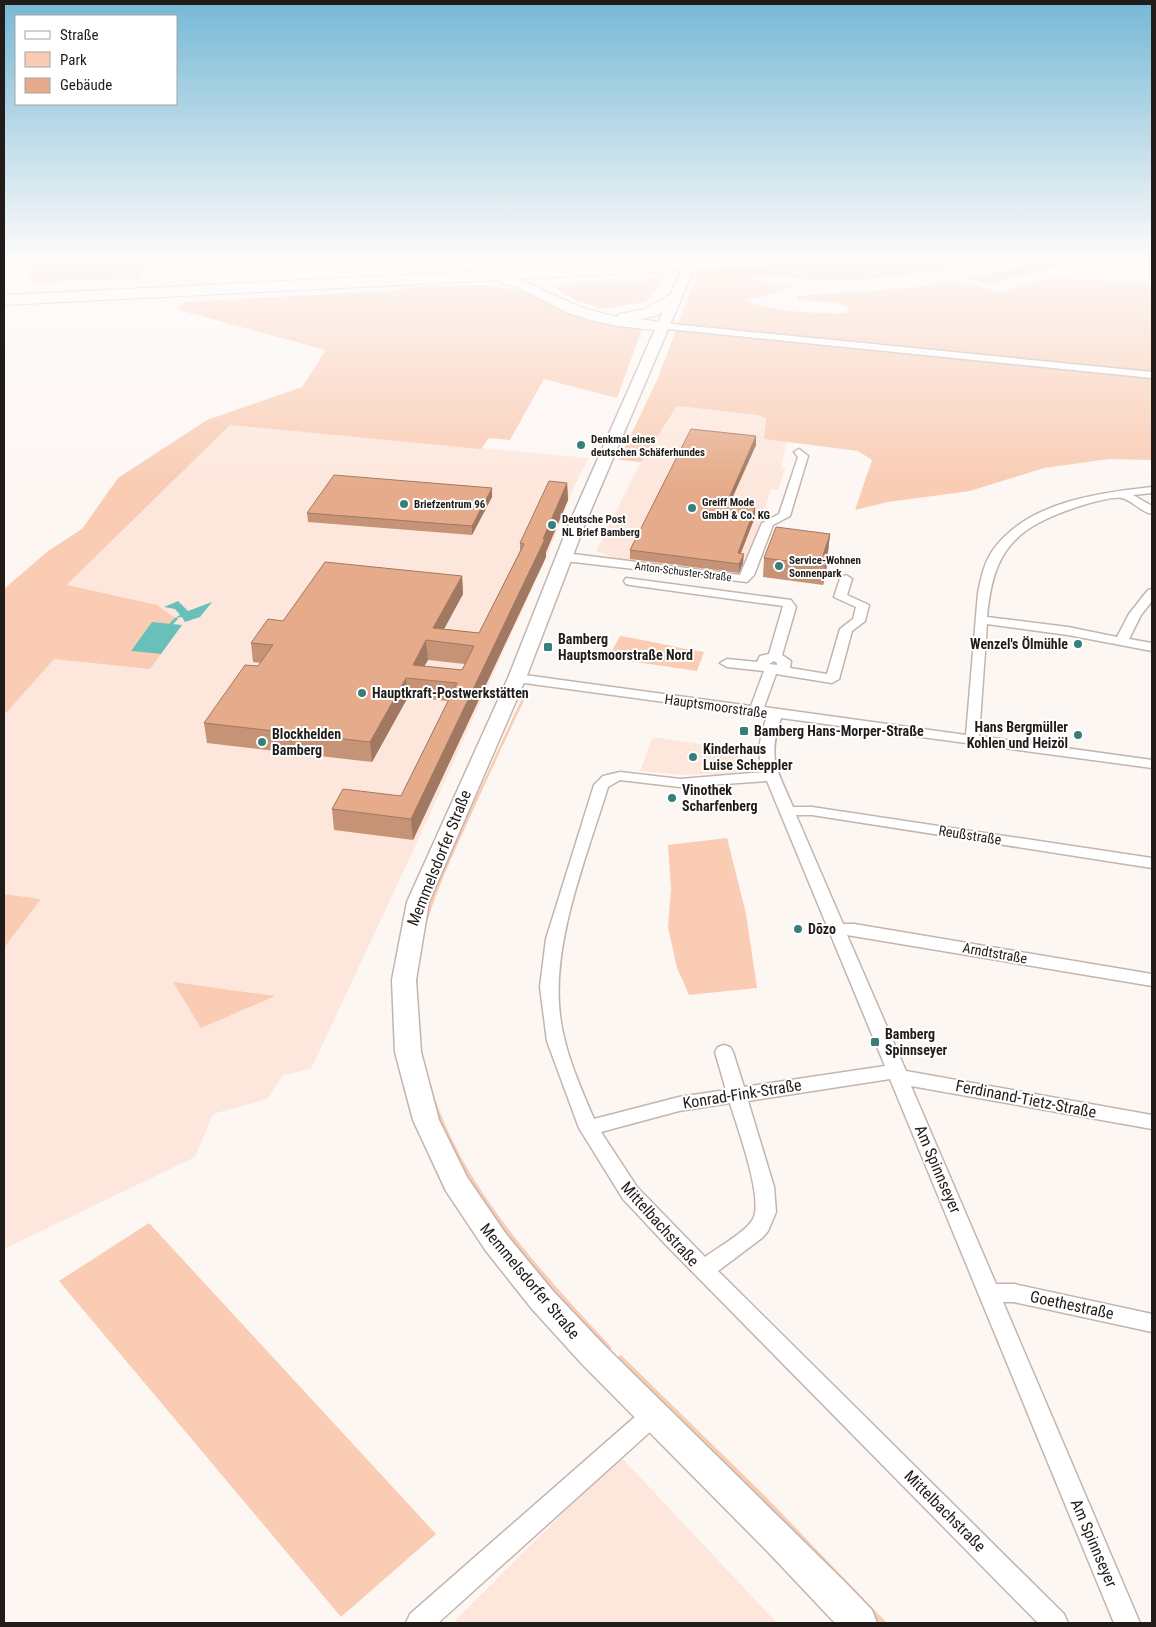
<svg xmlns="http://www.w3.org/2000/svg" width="1156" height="1627" viewBox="0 0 1156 1627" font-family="'Roboto Condensed',sans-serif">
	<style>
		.built { fill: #fde7dc }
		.green { fill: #f9ccb3 }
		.water { fill: #69bfba }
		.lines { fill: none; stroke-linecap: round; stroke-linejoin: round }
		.stream { stroke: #69bfba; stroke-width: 3 }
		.street-casing { stroke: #c3b5ae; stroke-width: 3 }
		.secondary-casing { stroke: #c3b5ae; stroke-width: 3 }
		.highway-casing { stroke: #c3b5ae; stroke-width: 2 }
		.street { fill: #fff; fill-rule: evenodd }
		.secondary { fill: #fff; fill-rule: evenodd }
		.highway { fill: #fff; fill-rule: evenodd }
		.secondary-bridge-casing { stroke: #c3b5ae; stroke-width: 14; stroke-linecap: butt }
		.secondary-bridge { stroke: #fff; stroke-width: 12 }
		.wall { fill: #c69377; fill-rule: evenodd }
		.shaded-wall { fill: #a17861 }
		.building { fill: #e6ab8a; stroke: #a17861; fill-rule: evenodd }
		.poi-dot { fill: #367f7b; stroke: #fff; stroke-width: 2 }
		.labels { text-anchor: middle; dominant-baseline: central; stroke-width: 4; stroke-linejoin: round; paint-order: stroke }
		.far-poi-label { font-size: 11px; font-weight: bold; fill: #211c19; stroke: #fff; text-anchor: start }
		.far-street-label { font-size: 11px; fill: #211c19; stroke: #fff }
		.poi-label { font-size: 14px; font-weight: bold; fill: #211c19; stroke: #fff; text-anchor: start }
		.street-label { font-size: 14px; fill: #211c19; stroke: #fff }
		.near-street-label { font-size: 16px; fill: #211c19; stroke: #fff }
	</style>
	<rect width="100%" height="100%" fill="#fdf7f4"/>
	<path class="built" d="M 677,406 L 757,415 L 766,417 L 764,439 L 787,442 L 781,468 L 785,469 L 778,490 L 771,489 L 763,513 L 767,514 L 739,577 L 621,561 L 596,551 L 641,462 Z
		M 230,425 L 589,458 L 575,484 L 548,554 L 414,849 L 311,1069 L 283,1075 L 267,1099 L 213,1114 L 195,1157 L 4,1249 L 4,948 L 41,899 L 4,894 L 4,696 L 67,586 Z
		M 653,737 L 720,747 L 721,744 L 744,747 L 736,773 L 684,775 L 640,771 Z
		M 620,1456 L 777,1623 L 453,1623 Z"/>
	<path class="green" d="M 145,257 L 141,278 L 28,283 L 36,261 Z
		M 1001,257 L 1152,257 L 1152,264 L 1088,259 L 987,284 L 966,279 L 1043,262 L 980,263 L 934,271 L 854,281 L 811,280 L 758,274 L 749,279 L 791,287 L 760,298 L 741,299 C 776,312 810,314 847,313 L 849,307 L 837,303 L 799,300 L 797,296 L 910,288 L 946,282 L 972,284 L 997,293 L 1051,278 L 1152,283 L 1152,460 L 1109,459 L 1044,468 L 970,491 L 888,502 L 855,510 L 872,460 L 858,451 L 764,439 L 766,418 L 757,415 L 677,406 L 641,462 L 619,460 L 658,378 L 699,269 Z
		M 662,274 L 662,282 L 645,302 L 602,309 L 573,299 L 554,287 L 586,281 L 643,281 Z
		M 486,285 L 524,291 L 569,313 L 603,323 L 642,329 L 617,398 L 544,379 L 510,440 L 489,438 L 481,449 L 230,425 L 67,585 L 157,605 L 176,619 L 171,624 L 152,622 L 131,651 L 161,654 L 150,669 L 54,659 L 7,712 L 4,713 L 4,589 L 48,551 L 82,529 L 118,478 L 207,420 L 302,387 L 326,350 L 179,310 L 179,307 L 185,302 L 388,291 L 422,286 Z
		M 620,636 C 648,640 676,648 704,652 L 697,671 L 608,658 Z
		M 524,694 L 527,694 C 506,739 485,783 465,828 C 447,868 428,908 420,952 C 417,967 418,985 418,1001 C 418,1141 522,1251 612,1348 L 608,1351 C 507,1246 401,1130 416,974 C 418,958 417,938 422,922 C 433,884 452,850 468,814 C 487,775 505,734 524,694 Z
		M 727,838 L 746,914 L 757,988 L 689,995 L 677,968 L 668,927 L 671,889 L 668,845 Z
		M 4,894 L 41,899 L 4,948 Z
		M 173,982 L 275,996 L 201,1028 Z
		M 149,1223 L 436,1534 L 341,1617 L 59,1281 Z
		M 621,1355 L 766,1497 L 887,1623 L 880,1623 L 826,1565 L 616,1358 Z"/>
	<path class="water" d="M 178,601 L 188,611 L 212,602 L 200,617 L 185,622 L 182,617 L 175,618 L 180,615 L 175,609 L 164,607 Z
		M 152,622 L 182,625 L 161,654 L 131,651 Z"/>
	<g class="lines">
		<path class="stream" d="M 171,624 L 176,619"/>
		<g class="street-casing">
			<path id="street" d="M 12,257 L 30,257 L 4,263 L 4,259 Z
				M 662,323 L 1152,372 L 1152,378 L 659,328 L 658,326 Z
				M 799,449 L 808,456 L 790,516 L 773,525 L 754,575 L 747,582 L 565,561 L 559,557 L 565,553 L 740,575 L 762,523 L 779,514 L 798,457 L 794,452 Z
				M 1152,487 L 1152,493 L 1133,495 L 1152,506 L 1152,514 C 1141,512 1133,501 1122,498 C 1114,496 1089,503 1080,506 C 1016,527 993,548 987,617 L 1068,627 L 1117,637 L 1129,614 L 1148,590 L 1152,589 L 1152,601 L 1141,615 L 1129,639 L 1152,643 L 1152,651 L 1068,635 L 987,624 L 979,736 L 1152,760 L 1152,768 L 781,718 C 767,759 777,769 793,807 L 812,807 L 1152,858 L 1152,868 L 812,815 L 796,815 L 843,924 L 854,924 L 1152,974 L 1152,986 L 847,935 L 906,1071 L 1152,1115 L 1152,1129 L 911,1086 L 996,1284 L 1014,1284 L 1152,1314 L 1152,1332 L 1014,1302 L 1003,1302 L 1140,1623 L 1114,1623 L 890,1079 L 748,1101 L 774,1187 L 776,1212 L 768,1231 L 762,1238 L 718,1271 L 1064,1614 L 1068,1623 L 1038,1623 L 666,1245 L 623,1199 L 579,1128 L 547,1041 L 540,987 L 546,939 L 594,785 L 603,776 L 620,772 L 680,779 L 764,772 C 755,752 761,736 767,716 L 517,682 L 510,678 L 517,674 L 751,706 L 764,671 L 727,667 L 720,663 L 727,659 L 757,662 L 760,656 L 769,654 L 783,606 L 630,585 L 626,584 L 624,581 L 626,578 L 791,600 L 796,607 L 782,655 L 791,661 L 790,668 L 827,674 L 840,629 L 853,619 L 856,607 L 834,597 L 840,579 L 846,575 L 852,579 L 847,595 L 869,605 L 865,621 L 852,631 L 839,679 L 832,683 L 776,674 L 764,707 L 966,735 L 978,593 C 981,578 984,563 993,550 C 1027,502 1098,493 1152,487 ZM 774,661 L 777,663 L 777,665 L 769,664 ZM 620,780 L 680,787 L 767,781 L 885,1066 L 744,1087 L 733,1052 L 730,1047 L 724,1045 L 718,1047 L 715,1052 L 726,1090 L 679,1097 L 594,1119 C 580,1086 564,1051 560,1015 C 551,943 587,856 608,787 ZM 730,1103 C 737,1127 764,1199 753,1219 C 746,1232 717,1248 705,1257 L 637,1187 L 601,1132 L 679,1111 Z
				M 653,1405 L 661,1408 L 664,1415 L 661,1422 L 438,1623 L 406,1623 L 410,1614 L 645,1408 Z"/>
		</g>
		<g class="secondary-casing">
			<path id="secondary" d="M 686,270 L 692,273 L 585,524 L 526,678 L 429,902 L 416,980 L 421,1052 L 439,1120 L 467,1177 L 506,1234 L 553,1291 L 604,1345 L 846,1583 L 872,1610 L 877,1623 L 835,1623 L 768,1552 L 582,1364 L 532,1309 L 486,1251 L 446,1191 L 413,1120 L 395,1052 L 392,980 L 407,902 L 508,678 L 569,524 L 680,273 Z"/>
		</g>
		<g class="highway-casing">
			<path id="highway" d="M 769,257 L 865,257 L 858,261 L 520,279 L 580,307 L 617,317 L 619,314 L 645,309 L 669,295 L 679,295 L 682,298 L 679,301 L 656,316 L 640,319 L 668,323 L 670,326 L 662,331 L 618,326 L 590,320 L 568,313 L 519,288 L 501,283 L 499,280 L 4,305 L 4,295 Z"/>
		</g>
		<use href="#street" class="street"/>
		<use href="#secondary" class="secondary"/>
		<use href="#highway" class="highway"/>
		<g class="secondary-bridge-casing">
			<path id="secondary-bridge" d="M 686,273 L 691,257"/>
		</g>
		<use href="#secondary-bridge" class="secondary-bridge"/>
	</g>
	<path class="wall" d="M 756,436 L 756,445 L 729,505 L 755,508 L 755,517 L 741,553 L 743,563 L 739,573 L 630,559 L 630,550 Z
		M 567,483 L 568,500 L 546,552 L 546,557 L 413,840 L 334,830 L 332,809 L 401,796 L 448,701 L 408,697 L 372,762 L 207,743 L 204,723 L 258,666 L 261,663 L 253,662 L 251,643 L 283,621 L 462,576 L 463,594 L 444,629 L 479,633 L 520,551 L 520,543 ZM 428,660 L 465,664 L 462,670 L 424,666 Z
		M 492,497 L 472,535 L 308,522 L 307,513 Z
		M 830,534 L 828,552 L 826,556 L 826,574 L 823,585 L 763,577 L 764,558 Z"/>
	<path class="shaded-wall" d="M 756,436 L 756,445 L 725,514 L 726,505 Z
		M 567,483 L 568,500 L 546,552 L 546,557 L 413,840 L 411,819 L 543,539 Z
		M 492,488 L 492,497 L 472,535 L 472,526 Z
		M 755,508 L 755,517 L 737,562 L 738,553 Z
		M 830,534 L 828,552 L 823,566 L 823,555 Z
		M 744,554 L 743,563 L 739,573 L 739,564 Z
		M 828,556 L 826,574 L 823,585 L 825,566 Z
		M 462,576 L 463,594 L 437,642 L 433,628 Z
		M 426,640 L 428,660 L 417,679 L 413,665 Z
		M 406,678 L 408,697 L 372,762 L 370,742 Z"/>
	<path class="building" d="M 691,429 L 756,436 L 726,505 L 755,508 L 738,553 L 744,554 L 739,564 L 630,550 Z
		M 334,475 L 492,488 L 472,526 L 307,513 Z
		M 549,481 L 567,483 L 543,539 L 545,539 L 411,819 L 332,809 L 343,789 L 401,796 L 457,683 L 406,678 L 370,742 L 204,723 L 245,665 L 258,666 L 273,645 L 251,643 L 268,619 L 283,621 L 325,562 L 462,576 L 433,628 L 479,633 L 524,544 L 520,543 ZM 426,640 L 474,646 L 462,670 L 413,665 Z
		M 776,527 L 830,534 L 823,555 L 828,556 L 825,566 L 764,558 Z"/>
	<linearGradient id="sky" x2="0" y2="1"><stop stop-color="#75b8d6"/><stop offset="0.53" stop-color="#fefbfa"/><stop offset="1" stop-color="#fefbfa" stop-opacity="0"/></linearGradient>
	<rect width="1156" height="485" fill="url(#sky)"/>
	<g class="poi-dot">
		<circle cx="581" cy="445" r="5"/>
		<circle cx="404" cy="504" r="5"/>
		<circle cx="692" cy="508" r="5"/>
		<circle cx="552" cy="525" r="5"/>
		<circle cx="779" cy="566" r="5"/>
		<circle cx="1078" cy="644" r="5"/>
		<rect x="543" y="642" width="10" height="10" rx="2.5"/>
		<circle cx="362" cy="693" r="5"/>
		<rect x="739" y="726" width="10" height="10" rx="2.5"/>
		<circle cx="1078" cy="735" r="5"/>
		<circle cx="262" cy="742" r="5"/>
		<circle cx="693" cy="757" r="5"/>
		<circle cx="672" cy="798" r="5"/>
		<circle cx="798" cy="929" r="5"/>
		<rect x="870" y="1037" width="10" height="10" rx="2.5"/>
	</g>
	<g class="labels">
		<g class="far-poi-label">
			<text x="591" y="439">Denkmal eines<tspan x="591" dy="13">deutschen Schäferhundes</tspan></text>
			<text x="702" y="502">Greiff Mode<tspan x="702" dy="13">GmbH &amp; Co. KG</tspan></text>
			<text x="414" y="504">Briefzentrum 96</text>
			<text x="562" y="519">Deutsche Post<tspan x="562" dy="13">NL Brief Bamberg</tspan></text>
			<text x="789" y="560">Service-Wohnen<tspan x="789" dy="13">Sonnenpark</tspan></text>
		</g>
		<g class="far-street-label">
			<text transform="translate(683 572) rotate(7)">Anton-Schuster-Straße</text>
		</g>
		<g class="poi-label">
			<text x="558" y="639">Bamberg<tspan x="558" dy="16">Hauptsmoorstraße Nord</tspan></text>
			<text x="1068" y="644" text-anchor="end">Wenzel's Ölmühle</text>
			<text x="372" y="693">Hauptkraft-Postwerkstätten</text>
			<text x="1068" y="727" text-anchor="end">Hans Bergmüller<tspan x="1068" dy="16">Kohlen und Heizöl</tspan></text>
			<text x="754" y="731">Bamberg Hans-Morper-Straße</text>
			<text x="272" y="734">Blockhelden<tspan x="272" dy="16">Bamberg</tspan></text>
			<text x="703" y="749">Kinderhaus<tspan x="703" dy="16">Luise Scheppler</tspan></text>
			<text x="682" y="790">Vinothek<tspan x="682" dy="16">Scharfenberg</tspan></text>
			<text x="808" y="929">Dōzo</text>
			<text x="885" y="1034">Bamberg<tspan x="885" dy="16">Spinnseyer</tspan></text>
		</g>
		<g class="street-label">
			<text transform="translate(716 706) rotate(8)">Hauptsmoorstraße</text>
			<text transform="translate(970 835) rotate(9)">Reußstraße</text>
			<text transform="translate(995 953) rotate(10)">Arndtstraße</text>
		</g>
		<g class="near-street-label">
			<text transform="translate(439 858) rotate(-68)">Memmelsdorfer Straße</text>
			<text transform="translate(742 1094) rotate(-9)">Konrad-Fink-Straße</text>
			<text transform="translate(1026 1099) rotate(11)">Ferdinand-Tietz-Straße</text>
			<text transform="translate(938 1169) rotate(67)">Am Spinnseyer</text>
			<text transform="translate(660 1224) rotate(48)">Mittelbachstraße</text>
			<text transform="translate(530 1281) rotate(50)">Memmelsdorfer Straße</text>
			<text transform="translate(1072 1305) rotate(12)">Goethestraße</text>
			<text transform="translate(945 1511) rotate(45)">Mittelbachstraße</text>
			<text transform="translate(1094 1543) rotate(67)">Am Spinnseyer</text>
		</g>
	</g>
	<rect width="1156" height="1627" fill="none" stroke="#211c19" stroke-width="10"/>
	<rect x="15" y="15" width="162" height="90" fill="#ffffff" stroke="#a6a4a3"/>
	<rect x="25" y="31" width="25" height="8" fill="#ffffff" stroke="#a6a4a3"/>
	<text x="60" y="40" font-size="15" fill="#211c19">Straße</text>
	<rect x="25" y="52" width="25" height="15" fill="#f9ccb3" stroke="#a6a4a3"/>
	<text x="60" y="65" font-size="15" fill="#211c19">Park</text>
	<rect x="25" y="78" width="25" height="15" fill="#e6ab8a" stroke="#a6a4a3"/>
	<text x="60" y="90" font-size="15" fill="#211c19">Gebäude</text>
</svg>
